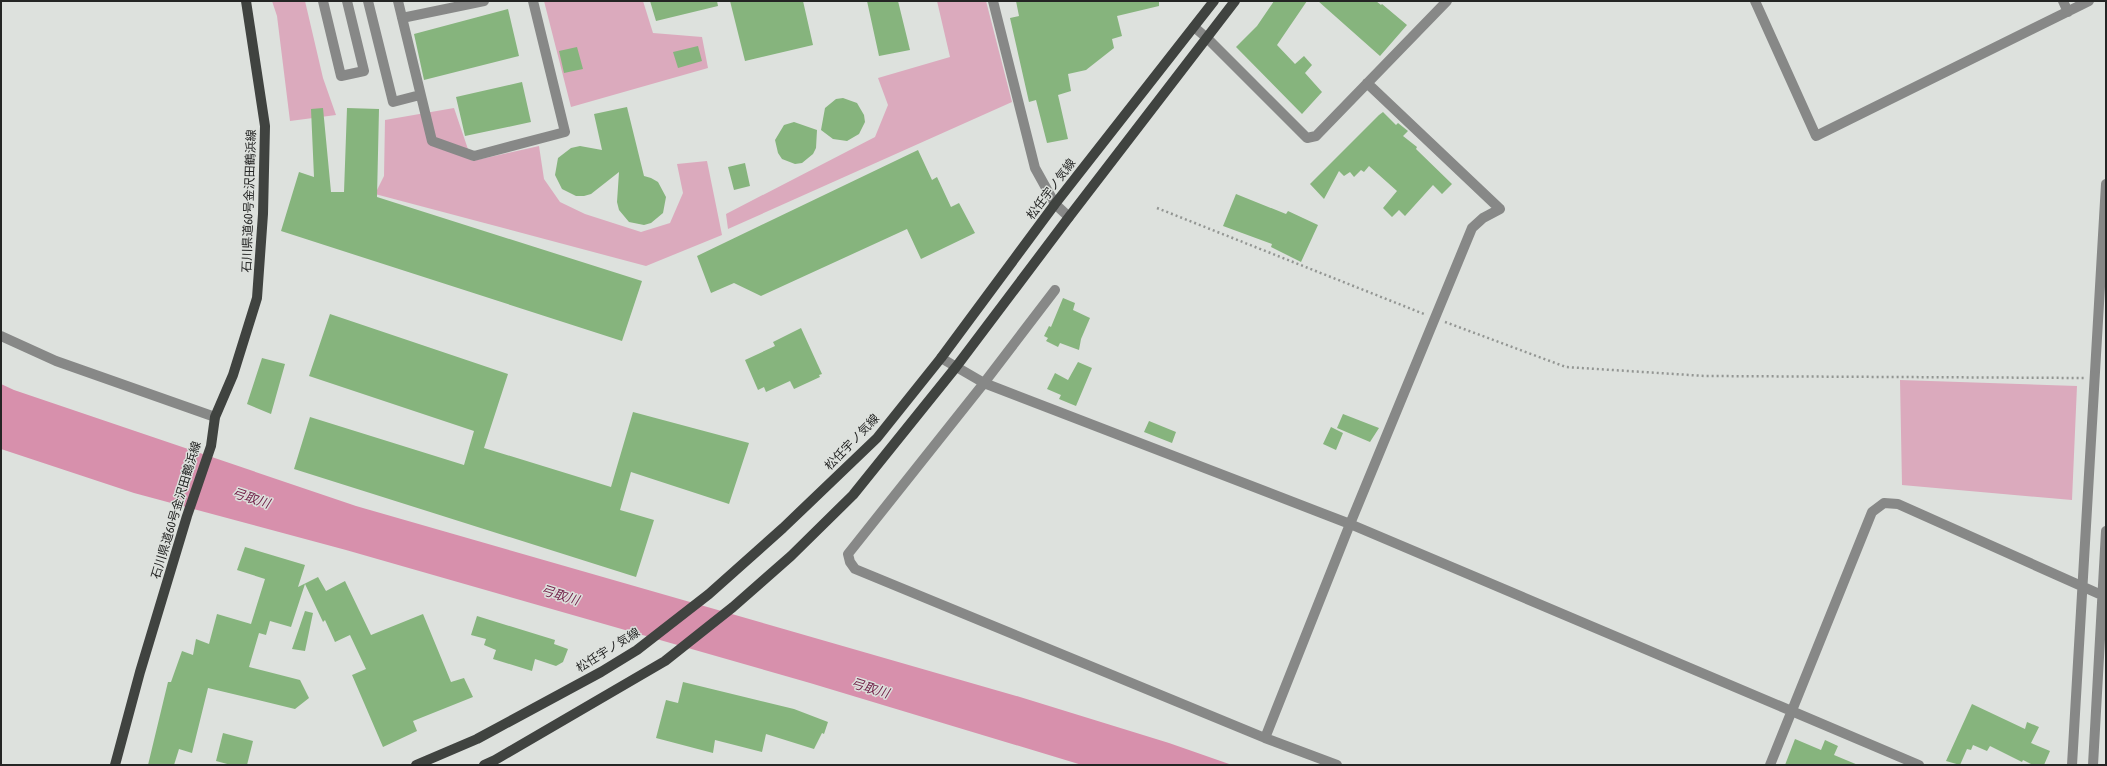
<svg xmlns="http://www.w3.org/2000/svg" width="2107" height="766" viewBox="0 0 2107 766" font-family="'Asap Condensed','Noto Sans JP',sans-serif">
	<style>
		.green { fill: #dbaabd }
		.water { fill: #d790ac }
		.building { fill: #86b47d }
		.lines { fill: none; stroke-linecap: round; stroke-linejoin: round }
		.path { stroke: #939693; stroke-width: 2.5; stroke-dasharray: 2 3; stroke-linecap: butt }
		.minor { stroke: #878887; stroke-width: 10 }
		.major { stroke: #404340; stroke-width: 10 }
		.labels { text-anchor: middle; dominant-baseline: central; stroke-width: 3; stroke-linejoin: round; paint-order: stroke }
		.street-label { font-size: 12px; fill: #242524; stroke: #dde1dd }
		.water-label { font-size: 13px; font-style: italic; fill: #721f48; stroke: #dde1dd }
	</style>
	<rect width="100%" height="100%" fill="#dde1dd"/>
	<path class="green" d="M 272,1 L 305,1 L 323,78 L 336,115 L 290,121 L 277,16 Z
		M 544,1 L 643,1 L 653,33 L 702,37 L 708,68 L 571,107 Z
		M 937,1 L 986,1 L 1012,102 L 728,229 L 726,214 L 875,137 L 888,105 L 878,78 L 950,57 Z
		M 454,108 L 472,161 L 539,146 L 544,179 L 560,202 L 585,214 L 641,232 L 670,223 L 683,193 L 677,164 L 707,161 L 722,235 L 646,266 L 375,194 L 384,176 L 385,120 Z
		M 1900,380 L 2077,386 L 2072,500 L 1902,485 Z"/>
	<path class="water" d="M 1,384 L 14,390 L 356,506 L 1020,697 L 1169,743 L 1232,765 L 1082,765 L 810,683 L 346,550 L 134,493 L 1,449 Z"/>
	<path class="building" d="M 650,1 L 717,1 L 718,6 L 656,21 Z
		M 730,1 L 803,1 L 813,45 L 745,61 Z
		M 867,1 L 898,1 L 910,50 L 879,56 Z
		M 1016,1 L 1159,1 L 1159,6 L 1117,16 L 1122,36 L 1112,39 L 1114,48 L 1086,70 L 1068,74 L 1071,91 L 1058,95 L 1068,139 L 1047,143 L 1036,100 L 1029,102 L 1010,18 L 1019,16 Z
		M 1274,1 L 1307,1 L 1277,45 L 1295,64 L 1304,56 L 1312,65 L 1305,73 L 1322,92 L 1302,114 L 1236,47 L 1257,26 Z
		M 1318,1 L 1376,1 L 1381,5 L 1382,4 L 1407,25 L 1380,56 Z
		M 508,9 L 519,56 L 424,80 L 414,34 Z
		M 698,46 L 702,61 L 678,68 L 673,52 Z
		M 577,47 L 583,69 L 564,73 L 559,51 Z
		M 522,82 L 531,122 L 465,136 L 456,97 Z
		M 843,98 L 857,103 L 864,115 L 865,122 L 859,134 L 847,141 L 833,139 L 821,130 L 825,108 L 836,99 Z
		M 627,107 L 644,176 L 651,178 L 658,182 L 666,197 L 663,213 L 651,223 L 644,225 L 629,222 L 619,210 L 617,202 L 619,172 L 591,194 L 584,196 L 576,196 L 562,189 L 555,175 L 558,158 L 571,148 L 580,146 L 602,150 L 594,114 Z
		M 323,108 L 331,192 L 344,192 L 347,108 L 379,109 L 377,197 L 642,281 L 622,341 L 281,231 L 299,172 L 314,177 L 311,109 Z
		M 1383,112 L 1396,125 L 1398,123 L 1408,131 L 1403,136 L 1417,147 L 1416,149 L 1452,184 L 1442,194 L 1433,185 L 1405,216 L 1399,210 L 1392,217 L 1383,208 L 1397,191 L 1369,166 L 1364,172 L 1361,170 L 1354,177 L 1350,172 L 1344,176 L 1339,171 L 1324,199 L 1310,184 L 1379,115 Z
		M 794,122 L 817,130 L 816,148 L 813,154 L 802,163 L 795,164 L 782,159 L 778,153 L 775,140 L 784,125 Z
		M 918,150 L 932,180 L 937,177 L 951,207 L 959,203 L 975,233 L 921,259 L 907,229 L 761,296 L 734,283 L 711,293 L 697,256 Z
		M 745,163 L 750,186 L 734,190 L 728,167 Z
		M 1236,194 L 1286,214 L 1288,211 L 1318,225 L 1301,262 L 1271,247 L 1272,244 L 1223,226 Z
		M 1063,298 L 1075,303 L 1073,310 L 1090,318 L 1081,339 L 1079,350 L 1060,343 L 1058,347 L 1046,341 L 1048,338 L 1044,336 L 1049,326 L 1051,327 Z
		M 330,314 L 508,374 L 484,448 L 611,487 L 633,412 L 749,443 L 729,504 L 631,472 L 620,510 L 654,520 L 636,577 L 294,469 L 310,417 L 464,465 L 474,431 L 309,376 Z
		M 801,328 L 822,374 L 819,375 L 820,377 L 794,389 L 790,381 L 766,392 L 764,387 L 758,390 L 745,360 L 775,346 L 773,342 Z
		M 262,358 L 285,364 L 271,414 L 247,404 Z
		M 1078,362 L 1092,368 L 1076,406 L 1059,399 L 1061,395 L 1047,389 L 1055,373 L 1068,380 Z
		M 1343,414 L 1379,428 L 1370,442 L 1337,428 Z
		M 1149,421 L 1176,432 L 1172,443 L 1144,432 Z
		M 1331,427 L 1343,433 L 1336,450 L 1323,444 Z
		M 245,547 L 305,565 L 298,587 L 318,577 L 326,591 L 345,581 L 371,635 L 423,614 L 451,682 L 464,678 L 473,697 L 413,721 L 417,731 L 383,747 L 352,675 L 366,669 L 350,635 L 335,642 L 325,620 L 323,622 L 305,584 L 291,627 L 270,621 L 266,635 L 259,633 L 249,667 L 300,680 L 309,698 L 295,709 L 208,688 L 192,753 L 179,749 L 174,765 L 148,765 L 168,682 L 171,682 L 182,651 L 193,655 L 196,639 L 209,644 L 217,614 L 251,624 L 265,579 L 237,570 Z
		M 305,611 L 313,613 L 305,651 L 292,649 Z
		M 477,616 L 555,640 L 554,644 L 568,649 L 563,662 L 556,666 L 535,659 L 532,671 L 493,659 L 496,650 L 484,645 L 486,639 L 471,635 Z
		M 683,682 L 794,709 L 828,722 L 824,734 L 822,733 L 814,749 L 766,734 L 762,752 L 715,740 L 713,753 L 656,738 L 666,700 L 678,703 Z
		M 1972,704 L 2025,729 L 2027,722 L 2039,727 L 2031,743 L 2050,751 L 2044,765 L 2033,765 L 2023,760 L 2022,762 L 1990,746 L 1987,751 L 1973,745 L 1971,750 L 1967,749 L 1960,765 L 1946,761 Z
		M 223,733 L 253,741 L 247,765 L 231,765 L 216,761 Z
		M 1795,739 L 1821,750 L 1825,740 L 1838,746 L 1834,755 L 1858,765 L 1785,765 Z"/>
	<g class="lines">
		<path class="path" d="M 1157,208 L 1424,314
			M 1445,322 L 1566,367 L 1705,376 L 2084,378"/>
		<path class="minor" d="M 323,1 L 341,76 L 364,71 L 347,1
			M 368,1 L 393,102 L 420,95
			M 398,1 L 432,141 L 474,156 L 565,132 L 533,1
			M 993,1 L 1035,168 L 1055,204 L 1069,217
			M 1755,1 L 1816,136 L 2089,1
			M 2063,1 L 2068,12
			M 402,18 L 484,1
			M 1194,27 L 1207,38 L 1307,138 L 1316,136 L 1447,1
			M 1055,290 L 984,383 L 848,554 L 850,562 L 855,569 L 1265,738 L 1337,765
			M 1,336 L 56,361 L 215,417
			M 941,358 L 984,383 L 1350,524 L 1919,765
			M 1265,738 L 1350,524 L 1472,228 L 1483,218 L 1500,209 L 1367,83
			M 1770,765 L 1872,512 L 1884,503 L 1898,504 L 2106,597
			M 2072,765 L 2106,184
			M 2093,765 L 2106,531"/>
		<path class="major" d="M 115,765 L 140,672 L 187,516 L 211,446 L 215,417 L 233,375 L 257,298 L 263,214 L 265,126 L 246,1
			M 416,765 L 477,739 L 601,672 L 637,650 L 709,594 L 783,528 L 877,438 L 941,358 L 1055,204 L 1214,1
			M 484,765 L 495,760 L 665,661 L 733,607 L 791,556 L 853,495 L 956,367 L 1069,217 L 1235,1"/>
	</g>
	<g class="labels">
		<g class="street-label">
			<text transform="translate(1051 189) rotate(-53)">松任宇ノ気線</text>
			<text transform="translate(249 201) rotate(-88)">石川県道60号金沢田鶴浜線</text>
			<text transform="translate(852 442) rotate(-46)">松任宇ノ気線</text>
			<text transform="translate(176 510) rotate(-73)">石川県道60号金沢田鶴浜線</text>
			<text transform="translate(608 650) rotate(-32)">松任宇ノ気線</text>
		</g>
		<g class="water-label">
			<text transform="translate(251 498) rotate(18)">弓取川</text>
			<text transform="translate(560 595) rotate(17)">弓取川</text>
			<text transform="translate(870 688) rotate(17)">弓取川</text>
		</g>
	</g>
	<rect width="2107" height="766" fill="none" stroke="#242524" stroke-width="4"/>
</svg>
